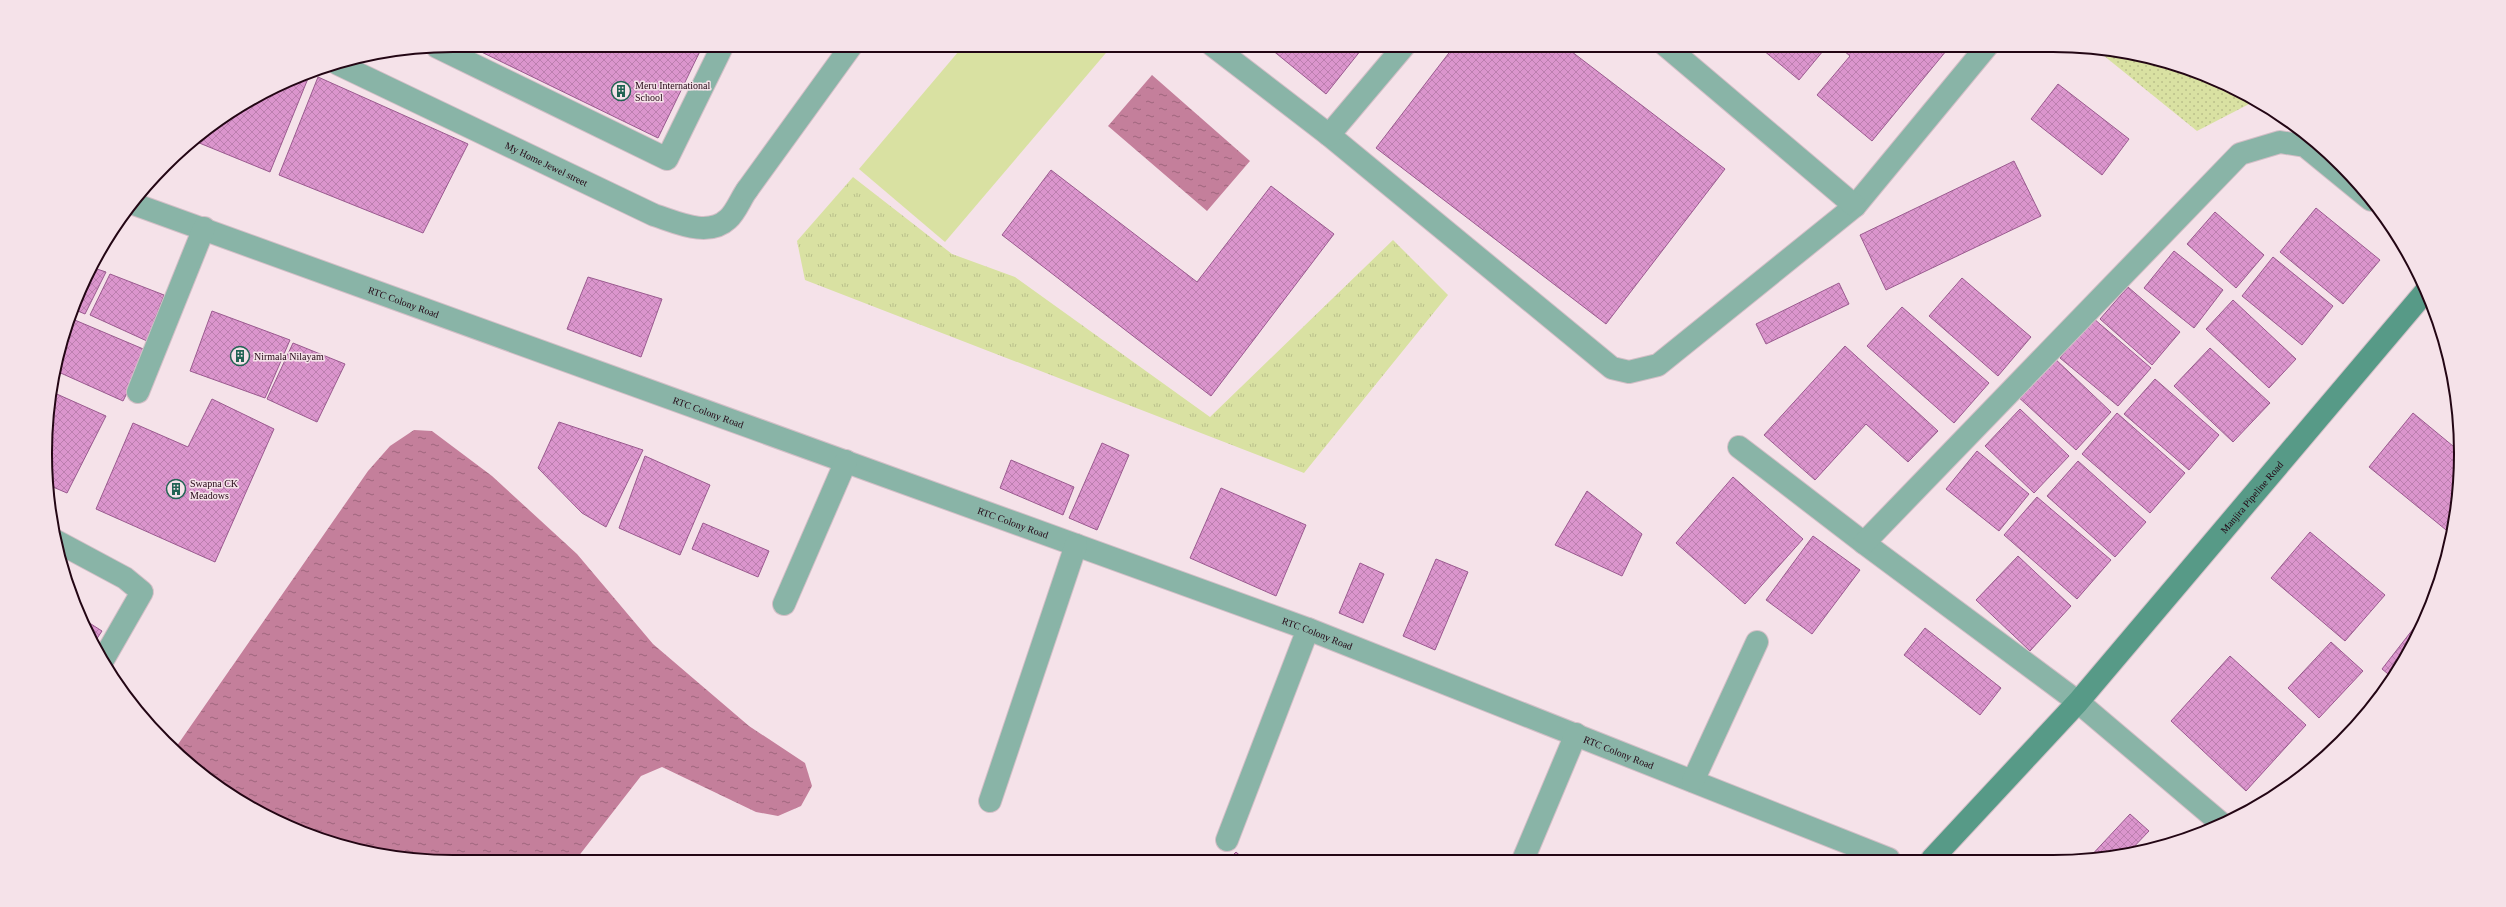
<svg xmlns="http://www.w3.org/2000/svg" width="2506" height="907" viewBox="0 0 2506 907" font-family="'Times New Roman',serif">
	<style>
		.grass { fill: url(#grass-tufts) }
		.park { fill: url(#park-dots) }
		.pitch { fill: #d9e1a2 }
		.water { fill: url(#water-ripples) }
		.building { fill: url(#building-cross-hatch); stroke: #9a5a8f }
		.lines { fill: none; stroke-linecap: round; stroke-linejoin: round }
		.service-casing { stroke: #d3bfc7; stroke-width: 24 }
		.minor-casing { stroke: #d3bfc7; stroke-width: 24 }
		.tertiary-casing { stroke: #d3bfc7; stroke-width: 24 }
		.secondary-casing { stroke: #d3bfc7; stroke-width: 24 }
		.service { stroke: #89b4a7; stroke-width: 22 }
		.minor { stroke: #89b4a7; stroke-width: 22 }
		.tertiary { stroke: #89b4a7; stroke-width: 22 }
		.secondary { stroke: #579a87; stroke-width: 22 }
		.labels { text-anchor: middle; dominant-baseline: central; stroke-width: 3; stroke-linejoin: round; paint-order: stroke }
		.poi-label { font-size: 10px; fill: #230614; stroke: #f5e2e9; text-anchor: start }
		.street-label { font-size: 10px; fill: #230614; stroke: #f5e2e9 }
		.rim { fill: none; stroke: #230614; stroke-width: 2 }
	</style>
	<defs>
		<pattern id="grass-tufts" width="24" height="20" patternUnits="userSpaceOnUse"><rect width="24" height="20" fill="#d9e1a2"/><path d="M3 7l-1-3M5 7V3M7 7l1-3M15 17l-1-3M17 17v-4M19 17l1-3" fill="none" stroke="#bac08b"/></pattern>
		<pattern id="park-dots" width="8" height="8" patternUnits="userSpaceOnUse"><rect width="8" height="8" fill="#d9e1a2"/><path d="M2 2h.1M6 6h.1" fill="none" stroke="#bac08b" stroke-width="1.8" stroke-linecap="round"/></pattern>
		<pattern id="water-ripples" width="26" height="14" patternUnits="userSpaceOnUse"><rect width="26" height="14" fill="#c47f9b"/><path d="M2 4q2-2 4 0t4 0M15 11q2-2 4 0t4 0" fill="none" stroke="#9f667d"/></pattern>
		<pattern id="building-cross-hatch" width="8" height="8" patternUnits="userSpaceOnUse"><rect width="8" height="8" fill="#db95cd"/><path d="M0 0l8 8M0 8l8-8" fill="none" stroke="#bc7faf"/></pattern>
	</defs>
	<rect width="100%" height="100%" fill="#f5e2e9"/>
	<path class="grass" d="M 853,177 L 952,254 L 1015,277 L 1210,417 L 1393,240 L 1448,295 L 1304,473 L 805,280 L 797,241 Z"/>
	<path class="park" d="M 2098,51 L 2158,59 L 2233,87 L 2255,101 L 2197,131 Z"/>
	<path class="pitch" d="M 964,45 L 1109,45 L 1111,47 L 945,242 L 859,169 Z"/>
	<path class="water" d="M 1152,75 L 1250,161 L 1207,211 L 1108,126 Z
		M 414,430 L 432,431 L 492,476 L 577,554 L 653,644 L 749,726 L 805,763 L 812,786 L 801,806 L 778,816 L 756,812 L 662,767 L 641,776 L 574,862 L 454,862 L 348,848 L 273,820 L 226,793 L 174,750 L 368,471 L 390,446 Z"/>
	<path class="building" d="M 467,45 L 703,45 L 658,138 Z
		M 1266,45 L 1365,45 L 1326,94 Z
		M 1455,45 L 1563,45 L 1725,169 L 1606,324 L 1376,148 Z
		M 1757,45 L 1828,45 L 1799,80 Z
		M 1837,45 L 1951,45 L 1872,141 L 1817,95 L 1850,56 Z
		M 303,74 L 309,76 L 270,172 L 192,140 L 227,114 Z
		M 318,77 L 468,144 L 423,233 L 279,175 Z
		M 2058,84 L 2129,139 L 2102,175 L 2031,119 Z
		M 2014,161 L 2041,216 L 1886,290 L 1860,235 Z
		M 1051,170 L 1197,282 L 1271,186 L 1334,234 L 1211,396 L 1002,235 Z
		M 2316,208 L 2380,260 L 2343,304 L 2280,252 Z
		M 2215,212 L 2264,255 L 2236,288 L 2187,244 Z
		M 2174,251 L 2223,290 L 2194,328 L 2144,288 Z
		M 2273,257 L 2333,306 L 2302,345 L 2242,296 Z
		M 91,267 L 106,272 L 85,314 L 73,309 Z
		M 110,274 L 164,295 L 147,341 L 90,315 Z
		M 588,277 L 662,299 L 641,357 L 567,329 Z
		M 1962,278 L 2031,337 L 1998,376 L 1929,316 Z
		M 1839,283 L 1849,304 L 1766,344 L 1756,324 Z
		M 2128,287 L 2180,332 L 2152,365 L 2100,319 Z
		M 2233,300 L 2296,359 L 2269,388 L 2206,329 Z
		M 1902,307 L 1989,383 L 1954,423 L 1867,346 Z
		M 212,311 L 290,340 L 265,398 L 190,371 Z
		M 70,318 L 148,351 L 123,401 L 54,370 L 59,348 Z
		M 2093,318 L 2151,368 L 2118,406 L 2060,358 Z
		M 293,343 L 345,364 L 317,422 L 267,399 Z
		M 1845,346 L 1938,431 L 1908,462 L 1866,424 L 1815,480 L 1764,435 Z
		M 2210,348 L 2270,403 L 2233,442 L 2174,386 Z
		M 2051,355 L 2111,412 L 2076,450 L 2015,394 Z
		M 2155,379 L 2219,435 L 2189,470 L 2124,414 Z
		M 50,391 L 106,416 L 67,493 L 46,484 Z
		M 212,399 L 274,429 L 215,562 L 96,509 L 133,423 L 188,447 Z
		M 2020,409 L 2069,456 L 2034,493 L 1985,446 Z
		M 2117,413 L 2185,473 L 2150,513 L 2082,454 Z
		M 2413,413 L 2459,451 L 2460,480 L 2451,534 L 2369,467 Z
		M 559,422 L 643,450 L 606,527 L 582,513 L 538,468 Z
		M 1102,443 L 1129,455 L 1097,530 L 1069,518 Z
		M 1977,451 L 2029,494 L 1999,531 L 1946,489 Z
		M 645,456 L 710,485 L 680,555 L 619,528 Z
		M 1011,460 L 1074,487 L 1063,515 L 1000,488 Z
		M 2078,461 L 2146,522 L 2115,557 L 2047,496 Z
		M 1733,477 L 1803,539 L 1745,604 L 1676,543 Z
		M 1221,488 L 1306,525 L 1276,596 L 1190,558 Z
		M 1587,491 L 1642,534 L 1622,576 L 1555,545 Z
		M 2037,497 L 2111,560 L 2077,599 L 2004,535 Z
		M 703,523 L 769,551 L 758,577 L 692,549 Z
		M 2310,532 L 2385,595 L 2345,641 L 2271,578 Z
		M 1813,536 L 1860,570 L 1812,634 L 1766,600 Z
		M 2018,556 L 2071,606 L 2030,651 L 1976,600 Z
		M 1436,559 L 1468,572 L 1435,650 L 1403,636 Z
		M 1360,563 L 1384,574 L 1363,623 L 1339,613 Z
		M 80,617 L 102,631 L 94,643 Z
		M 2420,620 L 2406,658 L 2393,678 L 2382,669 Z
		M 1925,628 L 2001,688 L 1980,715 L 1904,655 Z
		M 2331,642 L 2363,671 L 2319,718 L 2288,688 Z
		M 2230,656 L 2306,725 L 2246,791 L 2171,721 Z
		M 2130,814 L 2149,831 L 2128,853 L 2106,858 L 2088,859 Z
		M 1236,852 L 1245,860 L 1228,860 Z"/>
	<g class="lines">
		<g class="service-casing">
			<g id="service">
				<path d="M 437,47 L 667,159 L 723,45"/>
				<path id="s1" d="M 338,64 L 654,215 C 676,222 708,238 728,219 C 736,212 741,198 747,190"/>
			</g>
		</g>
		<g class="minor-casing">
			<g id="minor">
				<path d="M 1212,45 L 1329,135 L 1612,368 L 1629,372 L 1658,365 L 1855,206 L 1988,45"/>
				<path d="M 1665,45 L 1855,206"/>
				<path d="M 1329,135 L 1405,45"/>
				<path d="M 747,190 L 852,45"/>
				<path id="s2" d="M 131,203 L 1308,629 L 1889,859"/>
				<path d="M 138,392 L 204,228"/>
				<path d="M 1739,447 L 1864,543 L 2078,702"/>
				<path d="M 56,541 L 125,578 L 142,592 L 103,660"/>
				<path d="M 1864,543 L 2240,154 L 2280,142 L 2305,146 L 2371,200"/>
				<path d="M 784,604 L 846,461"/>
				<path d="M 1693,781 L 1757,642"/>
				<path d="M 990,801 L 1076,545"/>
				<path d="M 1227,840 L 1308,629"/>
				<path d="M 1523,860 L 1576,734"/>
			</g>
		</g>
		<g class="tertiary-casing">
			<path id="tertiary" d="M 2078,702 L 2222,824"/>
		</g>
		<g class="secondary-casing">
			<g id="secondary">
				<path id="s3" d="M 1932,859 L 2078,702 L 2425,292"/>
			</g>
		</g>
		<use href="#service" class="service"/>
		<use href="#minor" class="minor"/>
		<use href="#tertiary" class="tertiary"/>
		<use href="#secondary" class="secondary"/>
	</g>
	<defs>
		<g id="building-ring" transform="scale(1)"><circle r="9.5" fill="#f5e2e9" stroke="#216353" stroke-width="1.5"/><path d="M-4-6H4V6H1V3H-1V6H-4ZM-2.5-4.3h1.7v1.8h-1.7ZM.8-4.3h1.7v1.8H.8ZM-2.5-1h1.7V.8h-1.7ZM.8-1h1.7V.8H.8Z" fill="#216353"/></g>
	</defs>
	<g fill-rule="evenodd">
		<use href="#building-ring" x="621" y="91"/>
		<use href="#building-ring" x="240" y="356"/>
		<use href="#building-ring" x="176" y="489"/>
	</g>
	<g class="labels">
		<g class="poi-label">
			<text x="635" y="85">Meru International<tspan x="635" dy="12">School</tspan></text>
			<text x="254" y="356">Nirmala Nilayam</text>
			<text x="190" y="483">Swapna CK<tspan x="190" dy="12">Meadows</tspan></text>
		</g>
		<g class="street-label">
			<text stroke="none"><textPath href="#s1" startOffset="231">My Home Jewel street</textPath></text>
			<text stroke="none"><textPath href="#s2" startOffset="290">RTC Colony Road</textPath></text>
			<text stroke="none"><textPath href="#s2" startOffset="614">RTC Colony Road</textPath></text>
			<text stroke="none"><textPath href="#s3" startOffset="483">Manjira Pipeline Road</textPath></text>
			<text stroke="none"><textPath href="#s2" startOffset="938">RTC Colony Road</textPath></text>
			<text stroke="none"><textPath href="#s2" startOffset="1262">RTC Colony Road</textPath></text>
			<text stroke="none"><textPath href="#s2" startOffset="1586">RTC Colony Road</textPath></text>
		</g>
	</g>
	<path d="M0 0H2506V907H0ZM453 52H2053A401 401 0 0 1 2454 453V454A401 401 0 0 1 2053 855H453A401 401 0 0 1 52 454V453A401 401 0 0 1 453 52Z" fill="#f5e2e9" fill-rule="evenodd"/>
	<path class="rim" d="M453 52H2053A401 401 0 0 1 2454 453V454A401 401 0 0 1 2053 855H453A401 401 0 0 1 52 454V453A401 401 0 0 1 453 52Z"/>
</svg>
